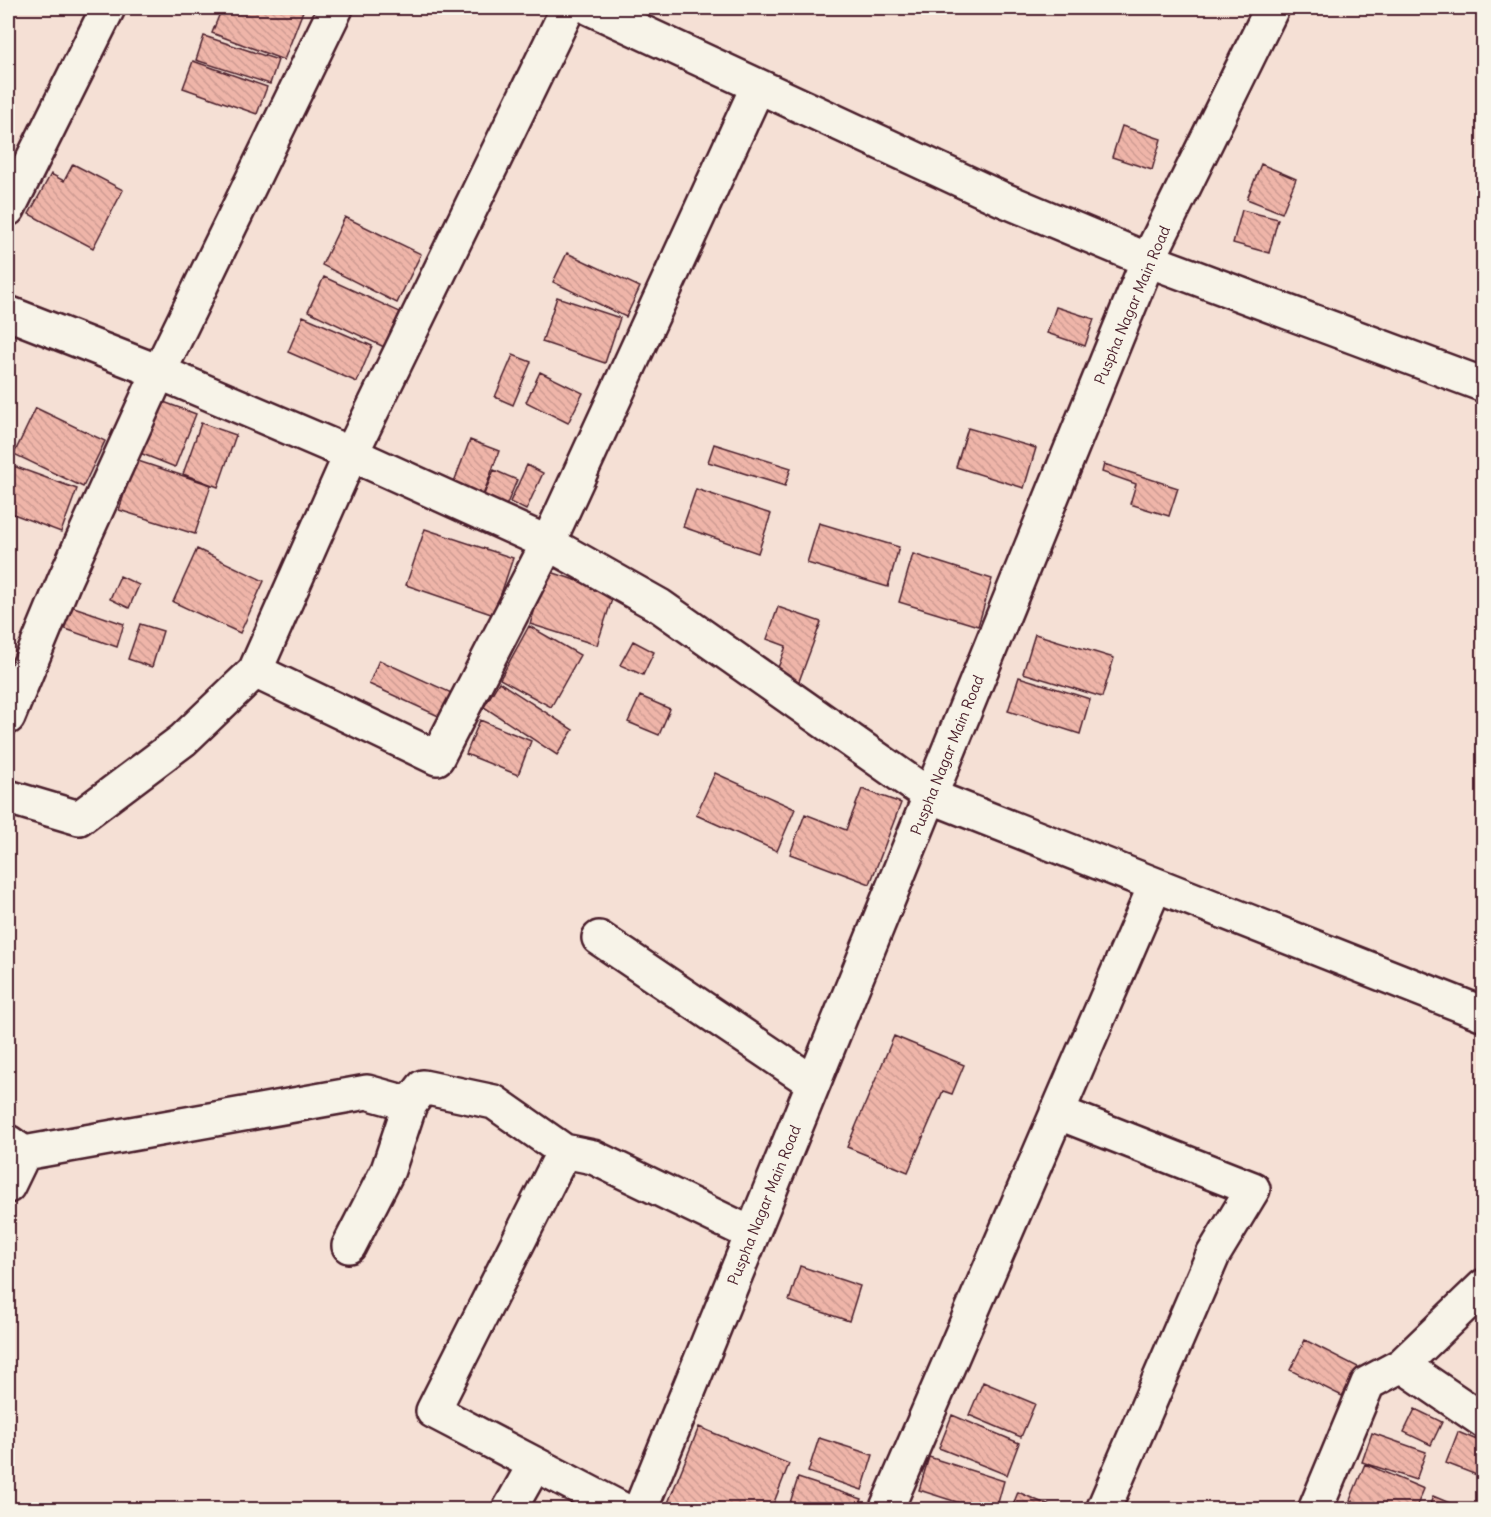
<svg xmlns="http://www.w3.org/2000/svg" width="1491" height="1517" viewBox="0 0 1491 1517" font-family="Delius,sans-serif">
	<style>
		.building { fill: url(#building-back-hatch); stroke: #4a1f2b; stroke-width: 1.5 }
		.lines { fill: none; stroke-linecap: round; stroke-linejoin: round }
		.minor-casing { stroke: #4a1f2b; stroke-width: 38 }
		.minor { stroke: #f7f3e8; stroke-width: 33 }
		.labels { text-anchor: middle; dominant-baseline: central; stroke-width: 4.5; stroke-linejoin: round; paint-order: stroke }
		.street-label { font-size: 15px; fill: #4a1f2b; stroke: #f7f3e8 }
	</style>
	<defs>
		<pattern id="building-back-hatch" width="6" height="6" patternUnits="userSpaceOnUse" patternTransform="scale(1.5)"><rect width="6" height="6" fill="#efb5a9"/><path d="M-1 5l2 2M0 0l6 6M5-1l2 2" fill="none" stroke="#ce9b92"/></pattern>
	</defs>
	<rect width="100%" height="100%" fill="#f5e0d5"/>
	<filter id="ink" filterUnits="userSpaceOnUse"><feTurbulence type="fractalNoise" baseFrequency=".0167" numOctaves="2"/><feDisplacementMap in="SourceGraphic" scale="12" xChannelSelector="R" yChannelSelector="G"/><feConvolveMatrix kernelMatrix="1 2 1 2 8 2 1 2 1" color-interpolation-filters="sRGB"/></filter>
	<g filter="url(#ink)">
		<path class="building" d="M 63,8 L 82,8 L 80,14 Z
			M 222,8 L 293,8 L 303,11 L 284,60 L 212,33 Z
			M 204,36 L 278,60 L 270,84 L 196,60 Z
			M 193,61 L 267,87 L 257,114 L 183,88 Z
			M 1122,126 L 1161,139 L 1152,170 L 1112,157 Z
			M 8,133 L 15,137 L 8,153 Z
			M 73,164 L 123,190 L 93,248 L 29,214 L 51,174 L 64,181 Z
			M 1261,164 L 1296,179 L 1282,213 L 1247,199 Z
			M 1242,210 L 1278,219 L 1269,253 L 1233,243 Z
			M 345,217 L 421,254 L 397,303 L 322,265 Z
			M 567,253 L 640,287 L 626,317 L 553,282 Z
			M 324,277 L 400,312 L 384,347 L 308,311 Z
			M 557,297 L 620,318 L 605,363 L 542,342 Z
			M 1056,307 L 1094,319 L 1085,346 L 1047,333 Z
			M 303,316 L 372,346 L 357,382 L 288,352 Z
			M 513,355 L 531,362 L 513,405 L 495,397 Z
			M 540,372 L 583,393 L 568,423 L 526,402 Z
			M 161,401 L 196,414 L 175,467 L 140,453 Z
			M 36,408 L 105,441 L 83,487 L 14,454 Z
			M 201,423 L 236,435 L 218,487 L 183,474 Z
			M 968,428 L 1036,448 L 1024,488 L 956,467 Z
			M 470,440 L 499,451 L 482,498 L 452,487 Z
			M 714,444 L 791,468 L 785,486 L 708,462 Z
			M 135,460 L 211,485 L 195,534 L 119,510 Z
			M 8,464 L 77,489 L 61,532 L 8,512 Z
			M 1104,464 L 1178,488 L 1169,516 L 1130,504 L 1136,484 L 1102,472 Z
			M 527,465 L 543,473 L 526,510 L 510,502 Z
			M 494,470 L 517,480 L 504,511 L 481,502 Z
			M 696,489 L 771,514 L 758,553 L 683,527 Z
			M 819,523 L 899,547 L 888,587 L 807,563 Z
			M 425,529 L 513,558 L 494,615 L 406,585 Z
			M 197,549 L 264,581 L 240,633 L 173,602 Z
			M 913,554 L 992,579 L 978,626 L 899,602 Z
			M 548,571 L 614,593 L 597,645 L 530,624 Z
			M 120,576 L 139,585 L 129,608 L 110,599 Z
			M 68,605 L 124,624 L 117,647 L 60,627 Z
			M 778,607 L 821,622 L 798,684 L 775,676 L 786,646 L 767,639 Z
			M 140,624 L 163,631 L 152,667 L 128,659 Z
			M 529,626 L 580,655 L 551,707 L 500,679 Z
			M 1035,634 L 1114,658 L 1102,697 L 1023,673 Z
			M 633,641 L 654,652 L 643,675 L 620,665 Z
			M 379,660 L 456,695 L 445,719 L 369,684 Z
			M 1019,677 L 1090,699 L 1080,734 L 1008,711 Z
			M 499,682 L 573,730 L 557,755 L 484,707 Z
			M 640,696 L 670,709 L 659,735 L 628,722 Z
			M 480,720 L 531,741 L 518,775 L 466,754 Z
			M 715,773 L 795,809 L 777,851 L 696,815 Z
			M 862,789 L 901,803 L 870,884 L 790,854 L 805,814 L 846,830 Z
			M 894,1036 L 964,1065 L 952,1094 L 943,1091 L 908,1172 L 847,1147 Z
			M 800,1266 L 860,1286 L 849,1321 L 789,1301 Z
			M 1305,1340 L 1358,1367 L 1342,1396 L 1290,1370 Z
			M 983,1382 L 1035,1404 L 1021,1437 L 969,1415 Z
			M 1415,1409 L 1442,1422 L 1431,1445 L 1404,1432 Z
			M 952,1415 L 1019,1443 L 1007,1475 L 939,1448 Z
			M 699,1427 L 789,1464 L 771,1510 L 670,1510 L 666,1508 Z
			M 1458,1432 L 1484,1443 L 1484,1478 L 1446,1463 Z
			M 1372,1433 L 1426,1452 L 1416,1480 L 1362,1462 Z
			M 819,1438 L 873,1455 L 862,1490 L 808,1472 Z
			M 929,1457 L 1004,1481 L 996,1510 L 982,1510 L 919,1490 Z
			M 1365,1464 L 1424,1489 L 1415,1510 L 1372,1510 L 1350,1500 Z
			M 798,1478 L 862,1499 L 858,1510 L 788,1509 Z
			M 1018,1492 L 1059,1510 L 1011,1510 Z
			M 1433,1496 L 1466,1510 L 1428,1510 Z"/>
		<g class="lines">
			<g class="minor-casing">
				<path id="minor" d="M 590,8 L 1002,199 L 1148,260 L 1484,385
					M 8,209 L 108,8
					M 8,313 L 159,372 L 351,454 L 548,543 L 660,606 L 930,796 L 1484,1014
					M 255,671 L 437,758 L 548,543 L 758,86
					M 8,717 L 65,579 L 159,372 L 336,8
					M 8,797 L 79,818 L 183,740 L 255,671 L 351,454 L 568,8
					M 599,938 L 806,1078 L 814,1080
					M 1057,1112 L 1253,1189 L 1213,1255 L 1103,1510
					M 8,1142 L 24,1153 L 367,1092 L 410,1104
					M 564,1151 L 433,1411 L 623,1510
					M 8,1186 L 24,1153
					M 349,1246 L 388,1170 L 410,1104 L 423,1087 L 494,1102 L 564,1151 L 593,1157 L 752,1234
					M 1402,1365 L 1484,1286
					M 509,1510 L 535,1464
					M 640,1510 L 1148,260 L 1272,8
					M 886,1510 L 1155,886
					M 1315,1510 L 1368,1383 L 1402,1365 L 1484,1421"/>
			</g>
			<use href="#minor" class="minor"/>
		</g>
	</g>
	<g class="labels">
		<g class="street-label">
			<text transform="translate(1132 305) rotate(-67)">Puspha Nagar Main Road</text>
			<text transform="translate(947 755) rotate(-68)">Puspha Nagar Main Road</text>
			<text transform="translate(764 1205) rotate(-68)">Puspha Nagar Main Road</text>
		</g>
	</g>
	<rect width="1491" height="1517" fill="none" stroke="#f7f3e8" stroke-width="30"/>
	<rect x="15" y="15" width="1461" height="1487" fill="none" stroke="#4a1f2b" stroke-width="2" filter="url(#ink)"/>
</svg>
